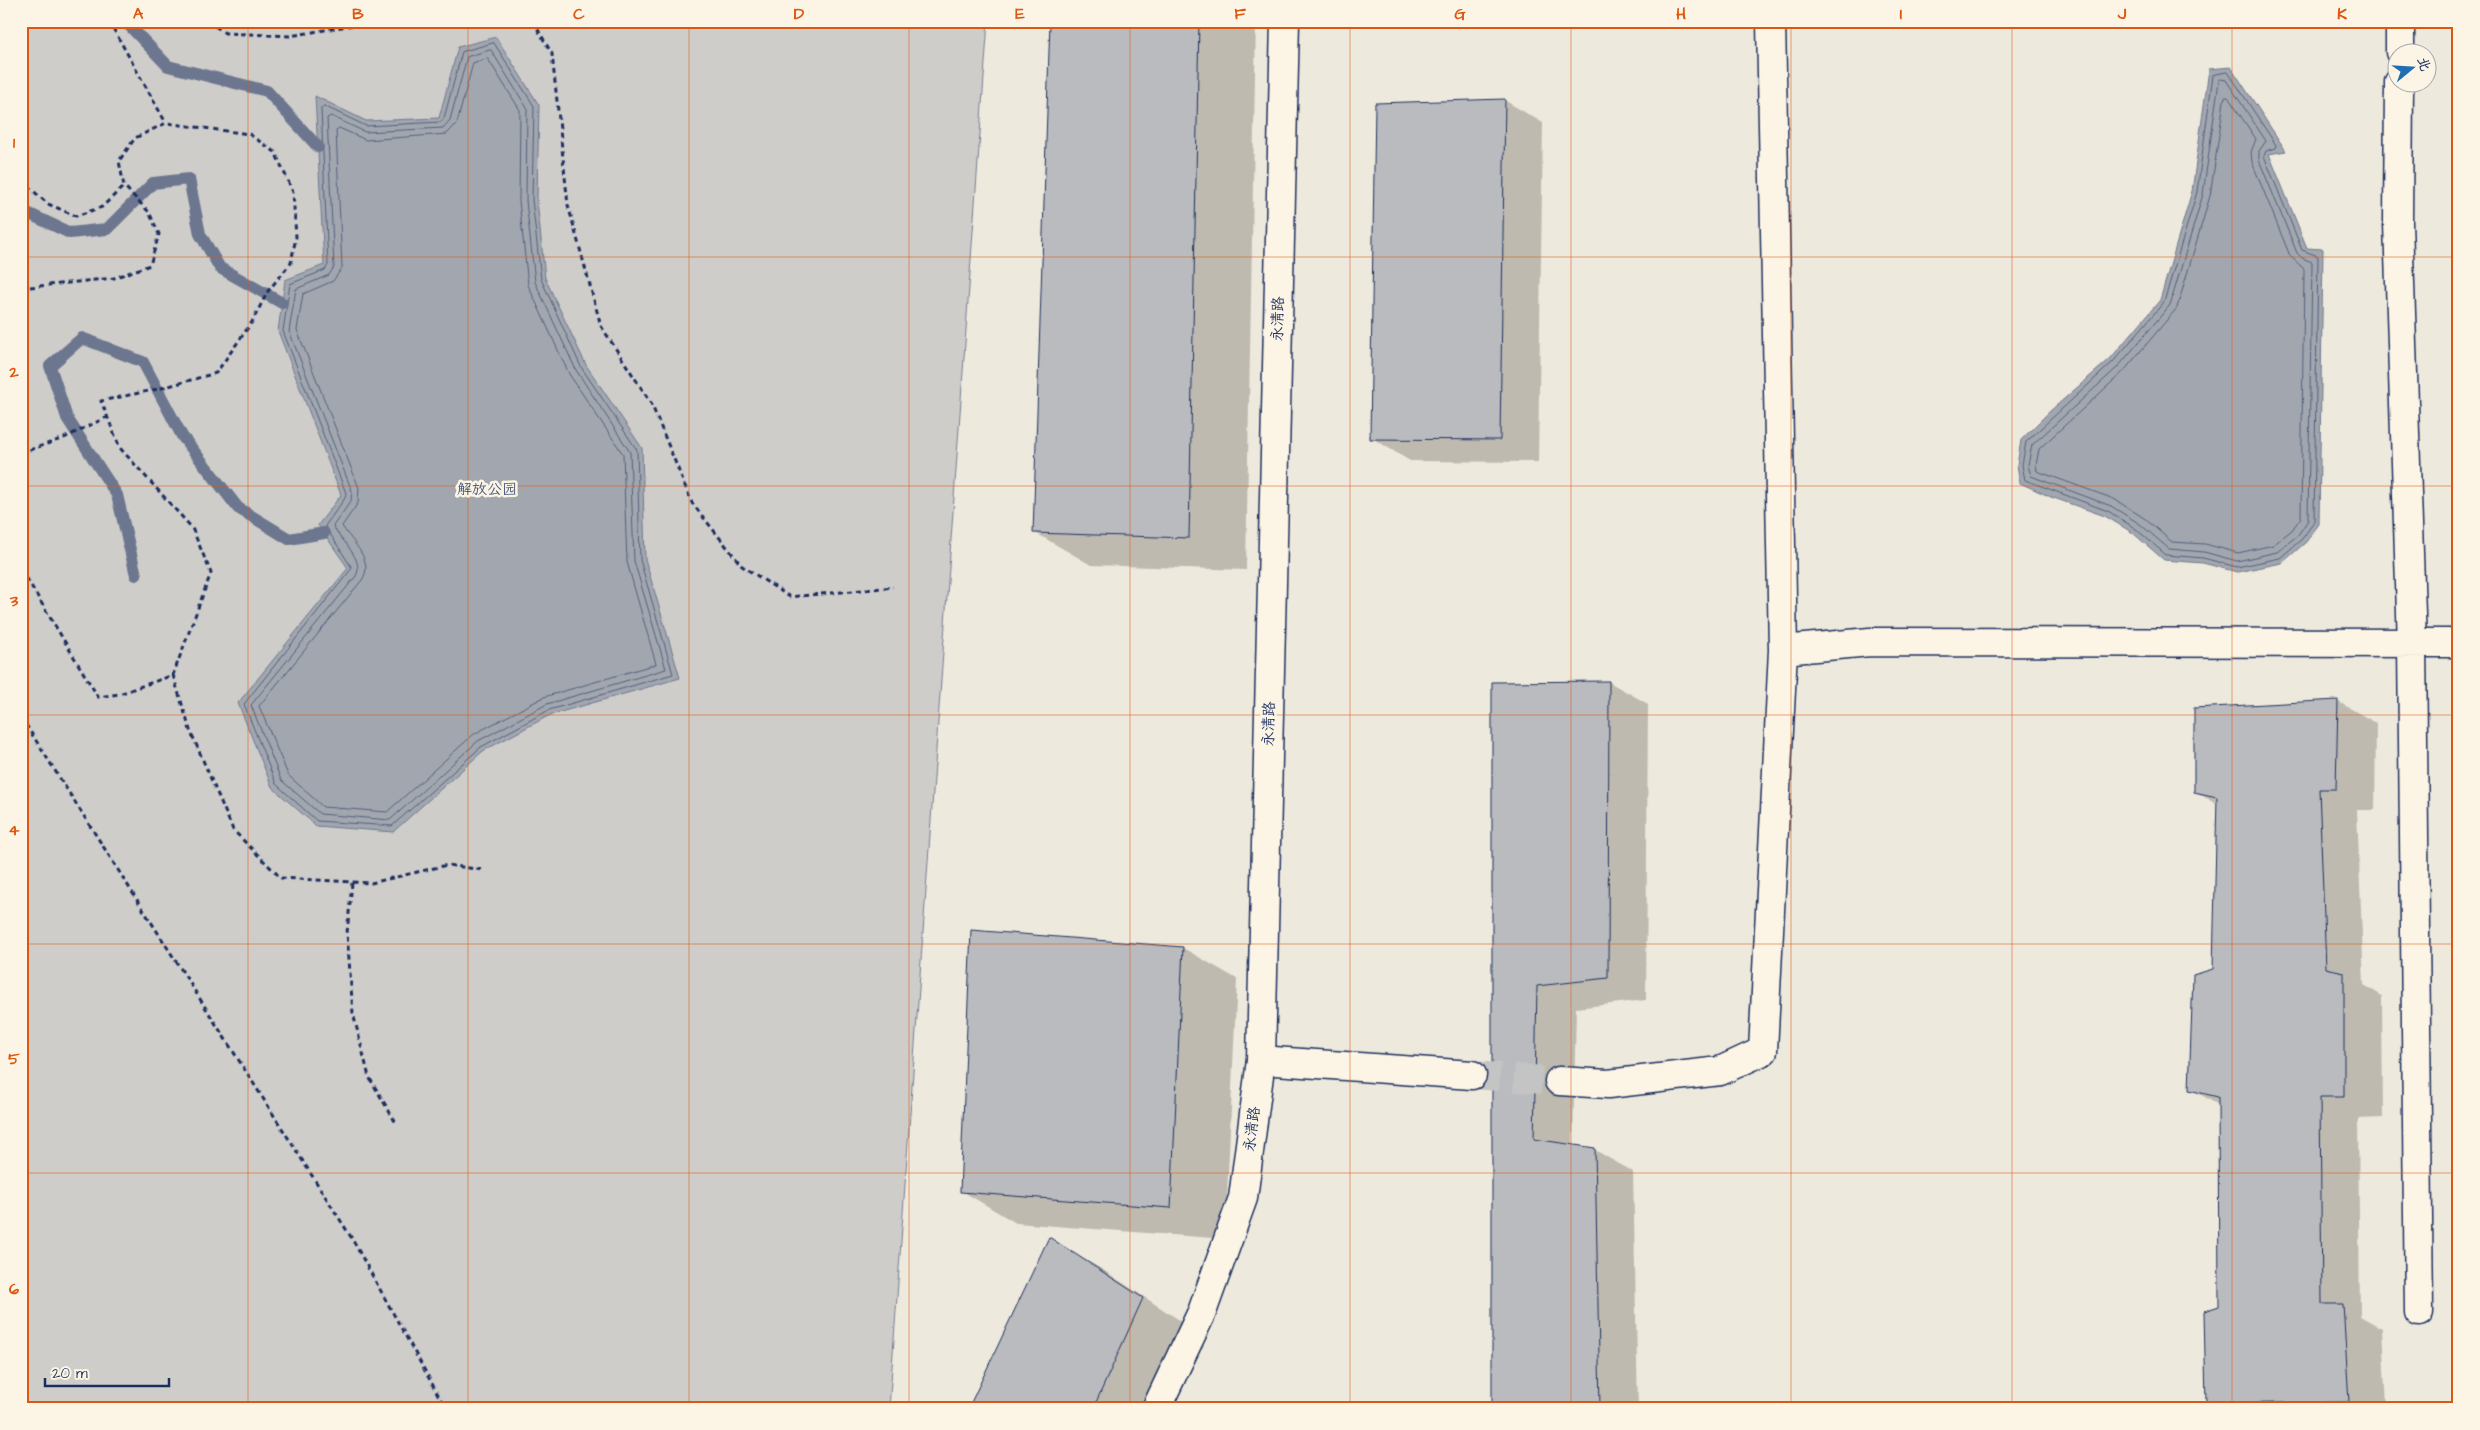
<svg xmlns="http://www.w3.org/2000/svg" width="2480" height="1430" viewBox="0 0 2480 1430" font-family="'Architects Daughter','LXGW WenKai TC',sans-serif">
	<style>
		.green { fill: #cfcdca; stroke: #757e94 }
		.water { fill: #a2a7af; stroke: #6c778f }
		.shadow { fill: #0003 }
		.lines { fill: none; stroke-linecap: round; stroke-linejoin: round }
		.shore { stroke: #515f7e; stroke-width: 1 }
		.stream { stroke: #6c778f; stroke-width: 12 }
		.building { fill: #babbbe; stroke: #1b2f5e }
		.street-tunnel { stroke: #c4c4c4; stroke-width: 28; stroke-dasharray: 28 14; stroke-linecap: butt }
		.street-casing { stroke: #1b2f5e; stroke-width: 31 }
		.secondary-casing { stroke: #1b2f5e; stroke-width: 31 }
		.path { stroke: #1b2f5e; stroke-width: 3; stroke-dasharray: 5 4; stroke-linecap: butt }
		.street { stroke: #fcf5e5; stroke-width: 28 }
		.secondary { stroke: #fcf5e5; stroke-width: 28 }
		.grid { fill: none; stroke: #de5710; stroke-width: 1; stroke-opacity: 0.55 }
		.labels { text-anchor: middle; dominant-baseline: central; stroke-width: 5; stroke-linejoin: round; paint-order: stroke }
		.street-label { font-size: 15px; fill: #1b2f5e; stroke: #fcf5e5 }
		.park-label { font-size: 15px; fill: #485679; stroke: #fcf5e5 }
		.neatline { fill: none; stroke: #de5710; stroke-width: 2 }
		.grid-label { font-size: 16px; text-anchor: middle; font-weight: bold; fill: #de5710 }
	</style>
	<rect width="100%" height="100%" fill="#eee9dd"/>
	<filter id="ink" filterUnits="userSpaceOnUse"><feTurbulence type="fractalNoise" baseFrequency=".02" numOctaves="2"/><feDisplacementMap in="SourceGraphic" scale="10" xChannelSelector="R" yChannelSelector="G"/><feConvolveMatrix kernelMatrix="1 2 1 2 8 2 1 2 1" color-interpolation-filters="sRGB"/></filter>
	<g filter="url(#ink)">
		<path class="green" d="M 21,21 L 988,21 L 889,1409 L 21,1409 Z"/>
		<path class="water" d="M 496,37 L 539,105 L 537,200 L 545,278 L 586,365 L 642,448 L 645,559 L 680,678 L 550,715 L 483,751 L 393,832 L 316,826 L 272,787 L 238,703 L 348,568 L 318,525 L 341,495 L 278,331 L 285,280 L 324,265 L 315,96 L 366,121 L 439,118 L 458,47 Z
			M 2231,67 L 2286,151 L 2269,154 L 2307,248 L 2323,249 L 2319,524 L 2306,542 L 2282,563 L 2237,572 L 2203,563 L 2164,560 L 2133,533 L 2105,516 L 2051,497 L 2020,483 L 2017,465 L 2021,440 L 2049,412 L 2110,359 L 2160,300 L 2192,191 L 2209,69 Z"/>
		<path class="shadow" d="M 1051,21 L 1256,21 L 1246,570 L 1091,565 L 1034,532 Z
			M 1504,100 L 1543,123 L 1538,462 L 1410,461 L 1372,438 Z
			M 1609,682 L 1648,704 L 1646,1000 L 1576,1008 L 1573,1146 L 1595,1150 L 1633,1172 L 1638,1409 L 1493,1409 L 1493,684 Z
			M 2337,701 L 2376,723 L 2375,810 L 2357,810 L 2364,985 L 2382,996 L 2383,1118 L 2358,1119 L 2360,1316 L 2382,1328 L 2386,1409 L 2216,1409 L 2207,1404 L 2221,1307 L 2220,1106 L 2191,1089 L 2215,970 L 2218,804 L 2196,792 Z
			M 1183,948 L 1237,979 L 1225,1239 L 1016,1223 L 962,1191 Z
			M 1049,1239 L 1103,1270 L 1196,1331 L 1161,1409 L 970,1409 Z"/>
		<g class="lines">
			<path class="shore" d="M 494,43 L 534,106 L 532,200 L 541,279 L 581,367 L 637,450 L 640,560 L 673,674 L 549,710 L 481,747 L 392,826 L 317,821 L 276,784 L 244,704 L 352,568 L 325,526 L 345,498 L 346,493 L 283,331 L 290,284 L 325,270 L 328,265 L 321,108 L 324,106 L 366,126 L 441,122 L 444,118 L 462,52 Z
				M 491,50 L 527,108 L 526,201 L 535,282 L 576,370 L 630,452 L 634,561 L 666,669 L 547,704 L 478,741 L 390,820 L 320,814 L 281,780 L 251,705 L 356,576 C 365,560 340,539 333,526 L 351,501 L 352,491 L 289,331 L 296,289 L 329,275 L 334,267 L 327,118 L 331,116 L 365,132 L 443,128 L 450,120 L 467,57 Z
				M 488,59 L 520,110 L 519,201 L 528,285 L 569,374 L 623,454 L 627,562 L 656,664 L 544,697 L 474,734 L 387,812 L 323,807 L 288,775 L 259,706 L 362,580 C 375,561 352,542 342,526 L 358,503 L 359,488 L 297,330 L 303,294 L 333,281 L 342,268 L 336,130 L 339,128 L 366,140 L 447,134 L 457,123 L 473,63 Z
				M 2228,72 L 2276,145 L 2275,148 L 2266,151 L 2264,156 L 2302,250 L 2318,256 L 2314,522 L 2302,539 L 2280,558 L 2237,567 L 2203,558 L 2166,555 L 2136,529 L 2108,511 L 2025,480 L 2022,465 L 2026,442 L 2113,362 L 2164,302 L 2197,192 L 2213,75 Z
				M 2221,79 L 2226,80 L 2266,141 L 2259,151 L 2259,160 L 2297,253 L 2302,258 L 2312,262 L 2308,520 L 2298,535 L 2277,552 L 2237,561 L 2204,552 L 2169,549 L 2140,524 L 2111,506 L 2031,476 L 2028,465 L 2032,445 L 2118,367 L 2170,305 L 2203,194 L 2219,81 Z
				M 2225,97 L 2228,97 L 2256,139 L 2251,152 L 2252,162 L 2290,256 L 2304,269 L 2301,517 L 2292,530 L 2273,545 L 2238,553 L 2205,544 L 2172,542 L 2144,518 L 2114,499 L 2037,471 L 2036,465 L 2039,449 L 2123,372 L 2177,308 L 2210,196 Z"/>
			<path class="stream" d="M 125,21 L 168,66 L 267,91 L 318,147
				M 21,210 L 70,233 L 107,229 L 153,183 L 189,179 L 200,234 L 220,268 L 282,303
				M 136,575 L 117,495 L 67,418 L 50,366 L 82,338 L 143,362 L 182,436 L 238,508 L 289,539 L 324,533"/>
		</g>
		<path class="building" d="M 1050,21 L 1199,21 L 1189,538 L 1033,533 Z
			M 1505,99 L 1500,440 L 1370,439 L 1375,103 Z
			M 1609,681 L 1608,978 L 1537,986 L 1534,1139 L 1595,1148 L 1600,1409 L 1492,1409 L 1492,682 Z
			M 2338,700 L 2336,789 L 2319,789 L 2326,968 L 2344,972 L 2344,1097 L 2320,1097 L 2322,1304 L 2343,1304 L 2349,1402 L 2206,1404 L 2204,1311 L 2219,1306 L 2218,1097 L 2189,1090 L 2193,975 L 2213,969 L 2217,797 L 2194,792 L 2194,708 Z
			M 971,930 L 1183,947 L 1171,1208 L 960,1192 Z
			M 1049,1237 L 1143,1298 L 1093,1409 L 968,1409 Z"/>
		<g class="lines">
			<path class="street-tunnel" d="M 1472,1075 L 1559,1081"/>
			<g class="street-casing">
				<path id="street" d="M 2400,52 L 2400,21
					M 2399,82 L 2398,223 L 2412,644 L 2419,1312
					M 1783,650 L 1870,642 L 2459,643
					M 1261,1060 L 1472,1075
					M 1559,1081 L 1608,1084 L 1720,1071 L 1763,1051 L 1783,650 L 1771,21"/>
			</g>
			<g class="secondary-casing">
				<path id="secondary" d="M 1156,1409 L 1202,1312 L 1243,1198 L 1261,1060 L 1285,21"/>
			</g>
			<path class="path" d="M 109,21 L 166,123
				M 208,21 L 225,33 L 290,36 L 376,21
				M 533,21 L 552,54 L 568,205 L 601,326 L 651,403 L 692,503 L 742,566 L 790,597 L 893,587
				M 21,180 L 48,204 L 76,216 L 102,207 L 124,186
				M 21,288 L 114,278 L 150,265 L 159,234 L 149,212 L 124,186 L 119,161 L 135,138 L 166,123 L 249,134 L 275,152 L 293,192 L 296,237 L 291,263 L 268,291 L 252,322 L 216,373 L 158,389 L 101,401 L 120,448 L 192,528 L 211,573 L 173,675 L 119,694 L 98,697 L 21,569
				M 21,453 L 64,438 L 107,417
				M 173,675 L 190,730 L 233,830 L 281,878 L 371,883 L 447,865 L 483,870
				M 21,717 L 351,1237 L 446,1409
				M 352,883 L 347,933 L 353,1013 L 369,1077 L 396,1123"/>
			<use href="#street" class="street"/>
			<use href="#secondary" class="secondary"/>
		</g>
	</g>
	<path class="grid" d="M 248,21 L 248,1409M 468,21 L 468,1409M 689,21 L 689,1409M 909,21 L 909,1409M 1130,21 L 1130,1409M 1350,21 L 1350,1409M 1571,21 L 1571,1409M 1791,21 L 1791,1409M 2012,21 L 2012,1409M 2232,21 L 2232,1409M 21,257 L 2459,257M 21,486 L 2459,486M 21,715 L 2459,715M 21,944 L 2459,944M 21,1173 L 2459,1173"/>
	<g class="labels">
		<g class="street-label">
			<text transform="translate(1278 319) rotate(-89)">永清路</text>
			<text transform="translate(1269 724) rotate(-89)">永清路</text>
			<text transform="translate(1252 1129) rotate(-83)">永清路</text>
		</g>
		<g class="park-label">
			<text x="487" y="489">解放公园</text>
		</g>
	</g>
	<rect width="2480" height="1430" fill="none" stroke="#fcf5e5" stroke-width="55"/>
	<g transform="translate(2412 68) rotate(72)"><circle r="24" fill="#fcf5e5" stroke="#a2a6af"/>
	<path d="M0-4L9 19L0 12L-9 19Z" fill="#1f6fb2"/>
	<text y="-8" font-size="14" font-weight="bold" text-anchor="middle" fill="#1b2f5e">北</text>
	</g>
	<path d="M45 1378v8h124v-8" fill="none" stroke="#1b2f5e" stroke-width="2.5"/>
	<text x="52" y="1378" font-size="15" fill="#1b2f5e" stroke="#fcf5e5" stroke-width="4" paint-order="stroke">20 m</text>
	<rect x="28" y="28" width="2424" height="1374" class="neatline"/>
	<g class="grid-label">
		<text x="138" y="19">A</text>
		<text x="358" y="19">B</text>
		<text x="579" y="19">C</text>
		<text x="799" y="19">D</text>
		<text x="1020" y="19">E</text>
		<text x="1240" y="19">F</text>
		<text x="1460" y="19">G</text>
		<text x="1681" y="19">H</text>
		<text x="1901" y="19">I</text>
		<text x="2122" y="19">J</text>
		<text x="2342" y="19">K</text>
		<text x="14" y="148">1</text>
		<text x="14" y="377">2</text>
		<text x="14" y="606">3</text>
		<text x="14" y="835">4</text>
		<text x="14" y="1064">5</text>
		<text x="14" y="1294">6</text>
	</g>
</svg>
